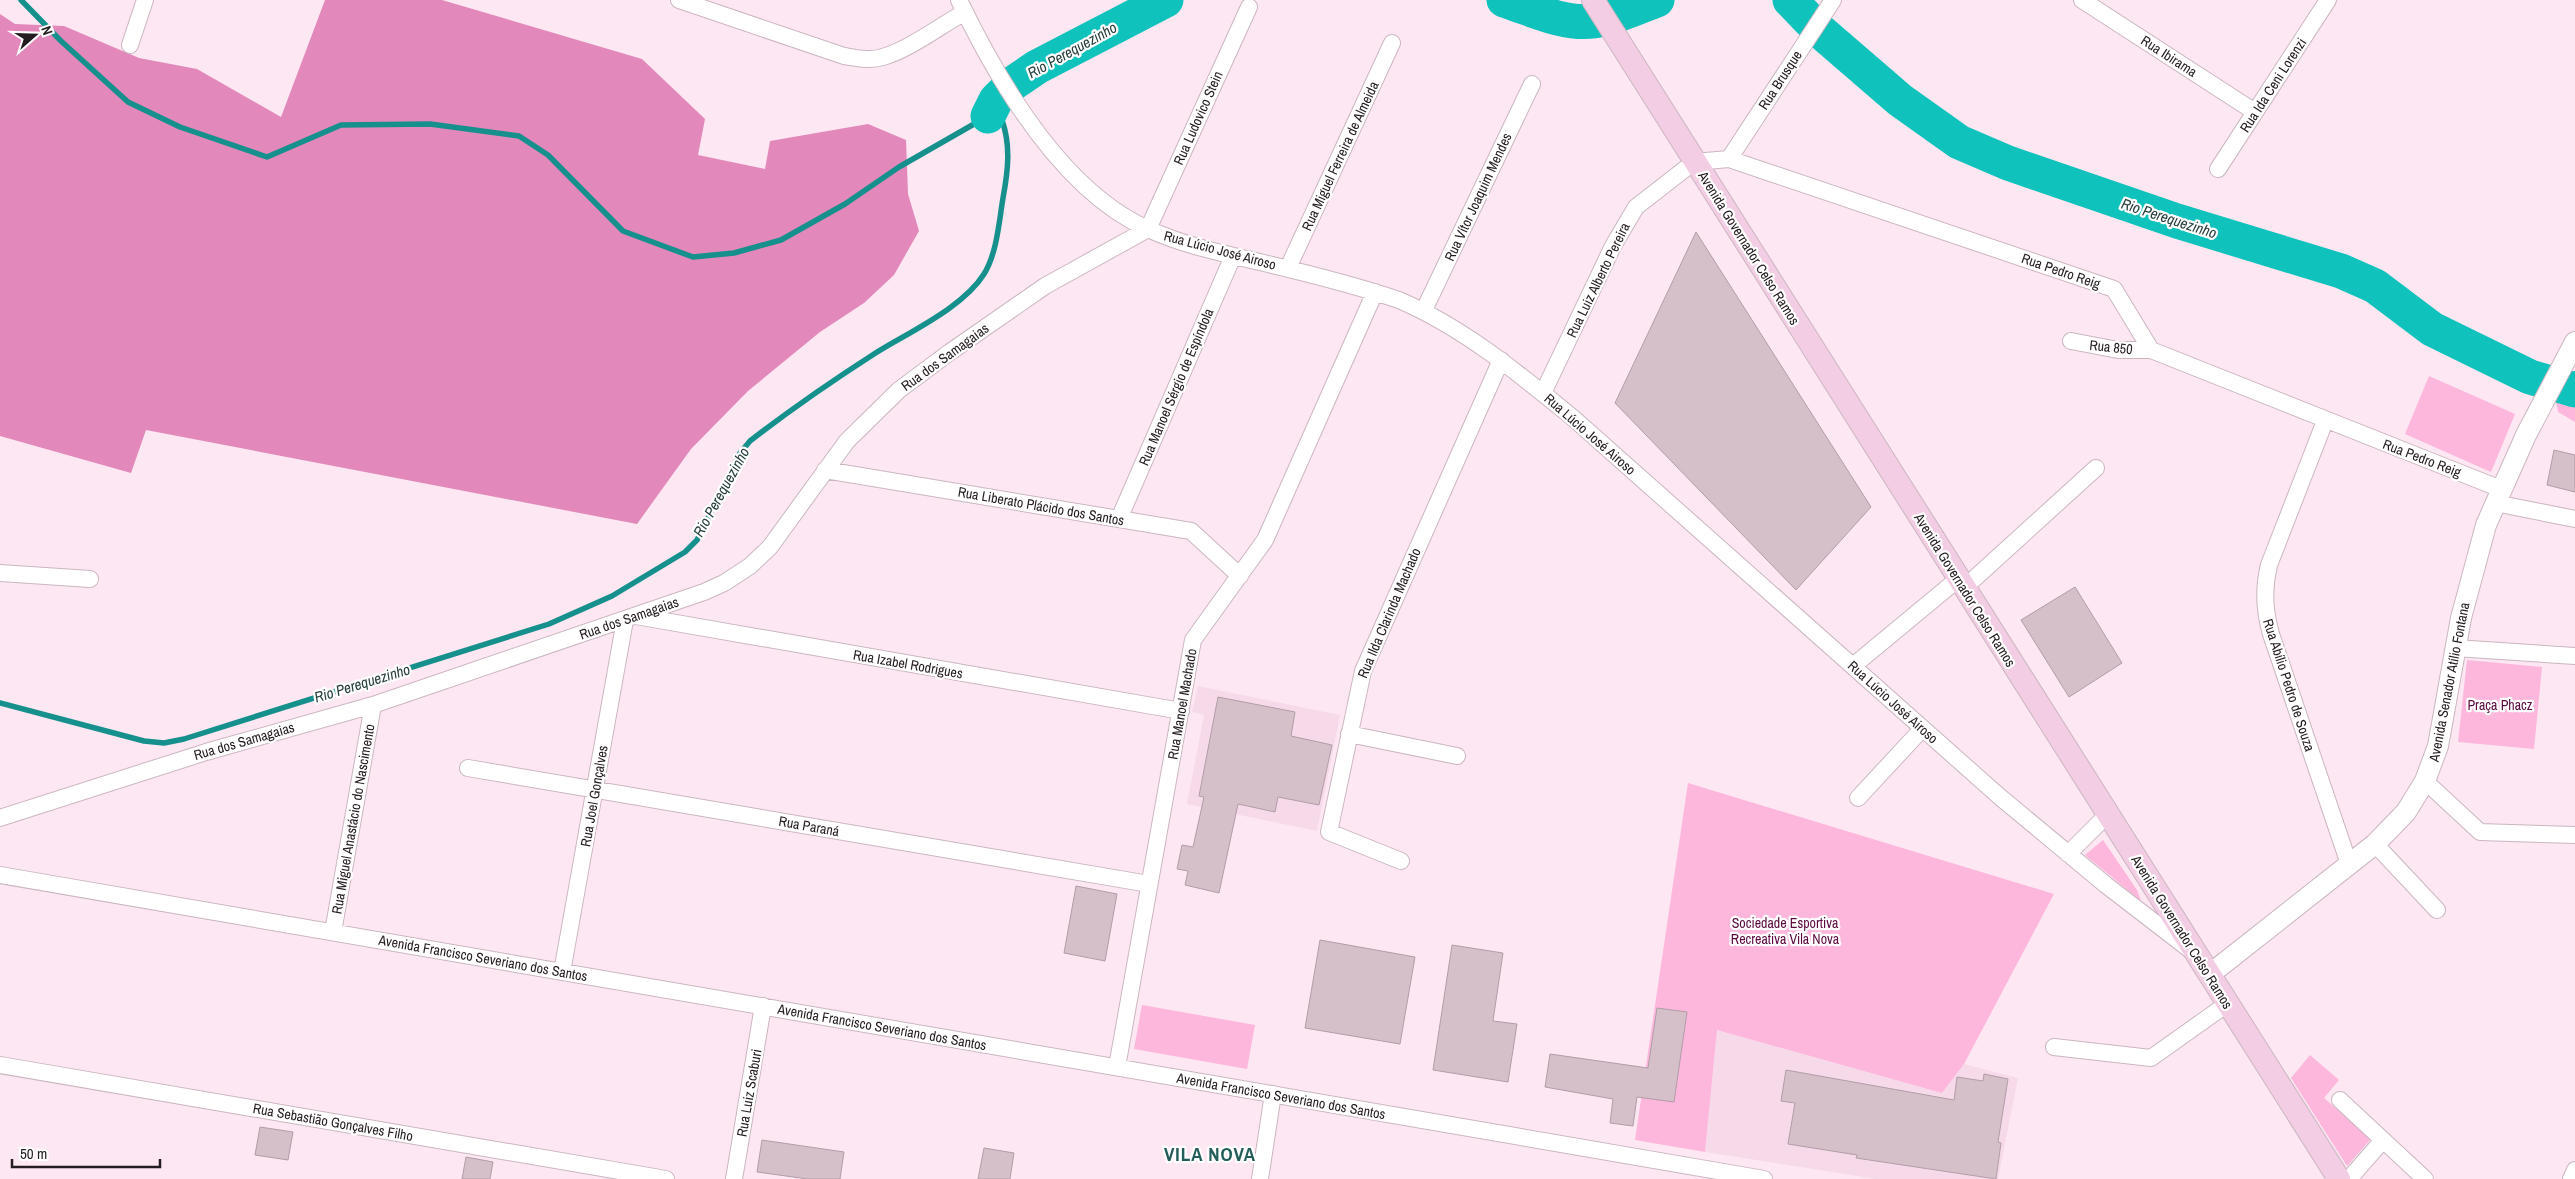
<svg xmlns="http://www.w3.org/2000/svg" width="2575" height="1179" viewBox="0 0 2575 1179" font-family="'Archivo Narrow',sans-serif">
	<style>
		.built { fill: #f7dae9 }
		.green { fill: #fdb6dc }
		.forest { fill: #e288ba }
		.water { fill: #0fc2bb; stroke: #15908c }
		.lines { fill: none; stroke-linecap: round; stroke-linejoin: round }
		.stream { stroke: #15908c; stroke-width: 5.5 }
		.river { stroke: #0fc2bb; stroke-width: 35 }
		.building { fill: #d5c0ca; stroke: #b19da7 }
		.minor-casing { stroke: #cbb6c0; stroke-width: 18 }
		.tertiary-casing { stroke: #cbb6c0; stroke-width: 22 }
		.secondary-casing { stroke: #cbb6c0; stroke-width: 24 }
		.minor { stroke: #fff; stroke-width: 16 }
		.tertiary { stroke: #fff; stroke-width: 20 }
		.secondary { stroke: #f2cde3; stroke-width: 22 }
		.labels { text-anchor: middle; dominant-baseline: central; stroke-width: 4.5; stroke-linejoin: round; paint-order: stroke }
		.street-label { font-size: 14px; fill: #241c20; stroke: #fff }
		.park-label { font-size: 14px; fill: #5b093f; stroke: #fff }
		.water-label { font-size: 15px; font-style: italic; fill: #253e3c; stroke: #fff }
		.district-label { font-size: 19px; font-weight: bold; letter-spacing: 1px; fill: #235d5a; stroke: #fff }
	</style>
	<rect width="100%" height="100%" fill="#fde7f2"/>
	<path class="built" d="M 1198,686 L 1340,715 L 1317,831 L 1187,804 L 1204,715 L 1192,712 Z
		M 1717,1030 L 1942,1093 L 1964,1064 L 2018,1078 L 1998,1179 L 1876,1179 L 1705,1152 Z"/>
	<path class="green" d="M 2429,376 L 2515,414 L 2491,472 L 2405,434 Z
		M 2570,397 L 2575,399 L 2575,422 L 2558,412 L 2556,401 Z
		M 2467,660 L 2542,667 L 2534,749 L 2458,742 Z
		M 1688,783 L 2054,894 L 1964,1064 L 1942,1093 L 1717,1030 L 1705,1152 L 1635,1140 Z
		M 2103,840 L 2137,890 L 2141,901 L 2085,855 Z
		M 1142,1005 L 1255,1025 L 1247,1069 L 1134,1049 Z
		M 2310,1055 L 2339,1080 L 2324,1098 L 2371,1139 L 2347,1166 L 2291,1078 Z"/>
	<path class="forest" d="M 325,0 L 442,0 L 642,59 L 705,119 L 698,155 L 765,169 L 770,141 L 868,124 L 906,140 L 908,194 L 919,231 L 894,275 L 864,303 L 820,332 L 748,391 L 691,449 L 637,524 L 146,430 L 131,473 L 0,436 L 0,14 L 15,24 L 64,26 L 139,58 L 197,69 L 281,117 Z"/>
	<path class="water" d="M 2575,371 L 2575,399 L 2570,397 L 2556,401 Z"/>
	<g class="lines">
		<path class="stream" d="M 0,703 L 144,741 L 164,743 L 184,739 L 549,624 L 612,596 L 685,552 L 697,540 L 740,453 L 750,441 C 790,410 832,381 874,354 C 907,333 963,308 984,274 C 997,253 999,222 1003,198 C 1008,171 1011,146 1002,120 L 988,116 L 899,167 L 845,204 L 781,240 L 734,253 L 693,257 L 623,231 L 548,155 L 519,136 L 430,124 L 341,125 L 267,157 L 180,127 L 128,102 L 61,41 L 21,0"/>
		<path class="river" d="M 1504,0 C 1532,9 1564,25 1594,21 C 1615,18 1637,7 1657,0
			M 1790,0 L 1820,31 L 1900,100 L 1959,142 L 2008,163 L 2177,221 L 2341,271 L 2375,286 L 2432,329 L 2530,377 L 2575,390
			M 988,116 L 996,100 L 1012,84 L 1037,67 L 1166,0"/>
	</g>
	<path class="building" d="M 1696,232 L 1871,507 L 1796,590 L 1615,403 Z
		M 2554,450 L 2575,455 L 2575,492 L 2547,485 Z
		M 2075,587 L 2122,663 L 2069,697 L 2021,620 Z
		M 1218,697 L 1295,712 L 1291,736 L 1332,745 L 1319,805 L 1278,797 L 1275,812 L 1238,804 L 1219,893 L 1185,885 L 1188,871 L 1177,869 L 1182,845 L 1193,847 L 1204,797 L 1199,796 Z
		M 1076,886 L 1117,894 L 1105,961 L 1064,953 Z
		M 1320,940 L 1415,957 L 1400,1044 L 1305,1028 Z
		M 1452,945 L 1503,953 L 1493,1021 L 1517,1024 L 1508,1082 L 1433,1070 Z
		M 1657,1008 L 1687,1012 L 1674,1102 L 1637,1097 L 1633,1126 L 1610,1123 L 1613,1099 L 1545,1087 L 1550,1054 L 1648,1068 Z
		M 1786,1070 L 1954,1100 L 1957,1077 L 1983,1081 L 1984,1074 L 2008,1079 L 1998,1142 L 2001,1143 L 1996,1179 L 1856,1158 L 1857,1155 L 1788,1144 L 1795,1103 L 1781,1101 Z
		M 260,1127 L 293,1132 L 288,1160 L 255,1155 Z
		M 762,1140 L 844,1152 L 840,1179 L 808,1179 L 757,1172 Z
		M 984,1148 L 1014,1153 L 1010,1179 L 978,1179 Z
		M 466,1157 L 493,1162 L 490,1179 L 462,1179 Z"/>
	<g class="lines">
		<g class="minor-casing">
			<path id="minor" d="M 679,0 L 844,56 C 857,58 870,61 883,57 C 910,49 940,26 965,12
				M 959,0 C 998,81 1062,191 1148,229 C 1187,247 1231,255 1272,265 C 1314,275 1357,286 1399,300 C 1464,328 1518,373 1572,417 L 2000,797 L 2106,885 L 2189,949
				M 2082,0 L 2255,112
				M 130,45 L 145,0
				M 1729,159 L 1833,0
				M 2218,169 L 2328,0
				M 1288,268 L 1392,43
				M 1424,310 L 1532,84
				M 2071,341 L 2118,350 L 2151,350
				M 1543,393 L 1613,246 L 1636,207 L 1694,162 L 1729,159 L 2114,289 L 2151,350 L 2501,489
				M 2325,421 L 2269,565 C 2263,589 2264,610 2271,634 L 2349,864
				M 825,470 L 1191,531 L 1240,576
				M 2495,503 L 2575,519
				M 1119,519 L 1233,256
				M 0,573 L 90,579
				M 1964,588 L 2096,468
				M 636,616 L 1181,711
				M 2455,648 L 2575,656
				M 1853,666 L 1958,579
				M 1349,734 L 1457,756
				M 468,768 L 1149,884
				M 2425,781 L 2480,832 L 2575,835
				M 1858,798 L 1922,729
				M 0,818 L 206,752 L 373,705 L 704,592 L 724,583 L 750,566 L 770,547 L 847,441 L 899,390 L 950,352 L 1045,286 L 1148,229 L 1249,7
				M 2375,844 L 2437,910
				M 2068,854 L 2107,815
				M 1401,861 L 1329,832 L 1363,671 L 1501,360
				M 0,875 L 1764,1179
				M 333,932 L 373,705
				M 562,972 L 625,620
				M 2054,1047 L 2151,1058 L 2227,1004
				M 0,1065 L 666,1179
				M 1117,1067 L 1193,640 L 1265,540 L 1375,292
				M 2340,1100 L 2383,1140
				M 734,1179 L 763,1006
				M 1260,1179 L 1273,1094
				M 2349,1179 L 2383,1140 L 2425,1179
				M 2571,1179 L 2575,1170"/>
		</g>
		<g class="tertiary-casing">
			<path id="tertiary" d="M 2209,975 L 2375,844 L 2406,812 L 2425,781 L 2438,746 L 2461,618 L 2486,525 L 2526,435 L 2575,342"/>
		</g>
		<g class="secondary-casing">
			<path id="secondary" d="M 1593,0 L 2339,1179"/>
		</g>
		<use href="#minor" class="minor"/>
		<use href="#tertiary" class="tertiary"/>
		<use href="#secondary" class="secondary"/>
	</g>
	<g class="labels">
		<g class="street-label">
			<text transform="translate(2169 56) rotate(33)">Rua Ibirama</text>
			<text transform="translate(1780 80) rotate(-57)">Rua Brusque</text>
			<text transform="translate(2273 85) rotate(-57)">Rua Ida Ceni Lorenzi</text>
			<text transform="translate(1198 118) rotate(-66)">Rua Ludovico Stein</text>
			<text transform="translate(1340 156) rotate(-65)">Rua Miguel Ferreira de Almeida</text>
			<text transform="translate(1478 197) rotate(-65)">Rua Vítor Joaquim Mendes</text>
			<text transform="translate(1749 248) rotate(58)">Avenida Governador Celso Ramos</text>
			<text transform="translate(1220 250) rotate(15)">Rua Lúcio José Airoso</text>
			<text transform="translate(2061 271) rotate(19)">Rua Pedro Reig</text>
			<text transform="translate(1598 280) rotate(-64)">Rua Luiz Alberto Pereira</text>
			<text transform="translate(2111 347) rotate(6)">Rua 850</text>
			<text transform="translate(945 357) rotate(-36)">Rua dos Samagaias</text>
			<text transform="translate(1176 387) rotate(-67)">Rua Manoel Sérgio de Espíndola</text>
			<text transform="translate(1590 434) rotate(41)">Rua Lúcio José Airoso</text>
			<text transform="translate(2422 458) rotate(21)">Rua Pedro Reig</text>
			<text transform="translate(1041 506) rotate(10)">Rua Liberato Plácido dos Santos</text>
			<text transform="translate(1965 590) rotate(58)">Avenida Governador Celso Ramos</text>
			<text transform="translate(1389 613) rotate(-67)">Rua Ilda Clarinda Machado</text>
			<text transform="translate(629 618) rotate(-19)">Rua dos Samagaias</text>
			<text transform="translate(908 664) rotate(10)">Rua Izabel Rodrigues</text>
			<text transform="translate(2449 682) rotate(-79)">Avenida Senador Atílio Fontana</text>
			<text transform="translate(2289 685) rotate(72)">Rua Abílio Pedro de Souza</text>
			<text transform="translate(1893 702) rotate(42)">Rua Lúcio José Airoso</text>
			<text transform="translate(1182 704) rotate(-80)">Rua Manoel Machado</text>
			<text transform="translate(244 741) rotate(-16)">Rua dos Samagaias</text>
			<text transform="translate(594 796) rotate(-80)">Rua Joel Gonçalves</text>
			<text transform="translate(353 819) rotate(-80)">Rua Miguel Anastácio do Nascimento</text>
			<text transform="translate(809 826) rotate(10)">Rua Paraná</text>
			<text transform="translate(2182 932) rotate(58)">Avenida Governador Celso Ramos</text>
			<text transform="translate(483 958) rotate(10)">Avenida Francisco Severiano dos Santos</text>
			<text transform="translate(882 1027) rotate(10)">Avenida Francisco Severiano dos Santos</text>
			<text transform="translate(749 1093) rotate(-80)">Rua Luiz Scaburi</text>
			<text transform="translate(1281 1096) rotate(10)">Avenida Francisco Severiano dos Santos</text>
			<text transform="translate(333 1122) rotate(10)">Rua Sebastião Gonçalves Filho</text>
		</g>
		<g class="park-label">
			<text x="2500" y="705">Praça Phacz</text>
			<text x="1785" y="923">Sociedade Esportiva<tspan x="1785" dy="16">Recreativa Vila Nova</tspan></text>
		</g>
		<g class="water-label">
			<text transform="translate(1072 50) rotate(-29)">Rio Perequezinho</text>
			<text transform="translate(2169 218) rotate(18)">Rio Perequezinho</text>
			<text transform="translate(721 492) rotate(-61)">Rio Perequezinho</text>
			<text transform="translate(362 683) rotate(-17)">Rio Perequezinho</text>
		</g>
		<g class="district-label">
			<text x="1210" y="1154">VILA NOVA</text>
		</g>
	</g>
	<g transform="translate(35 35) rotate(70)" stroke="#ffffff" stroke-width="4" paint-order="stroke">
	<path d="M0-4L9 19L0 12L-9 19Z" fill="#241c20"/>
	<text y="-8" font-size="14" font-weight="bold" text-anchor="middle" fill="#241c20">N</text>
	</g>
	<path d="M12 1159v8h148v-8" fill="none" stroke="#241c20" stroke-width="2.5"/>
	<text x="20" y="1159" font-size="15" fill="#241c20" stroke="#ffffff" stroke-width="4" paint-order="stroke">50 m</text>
</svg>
